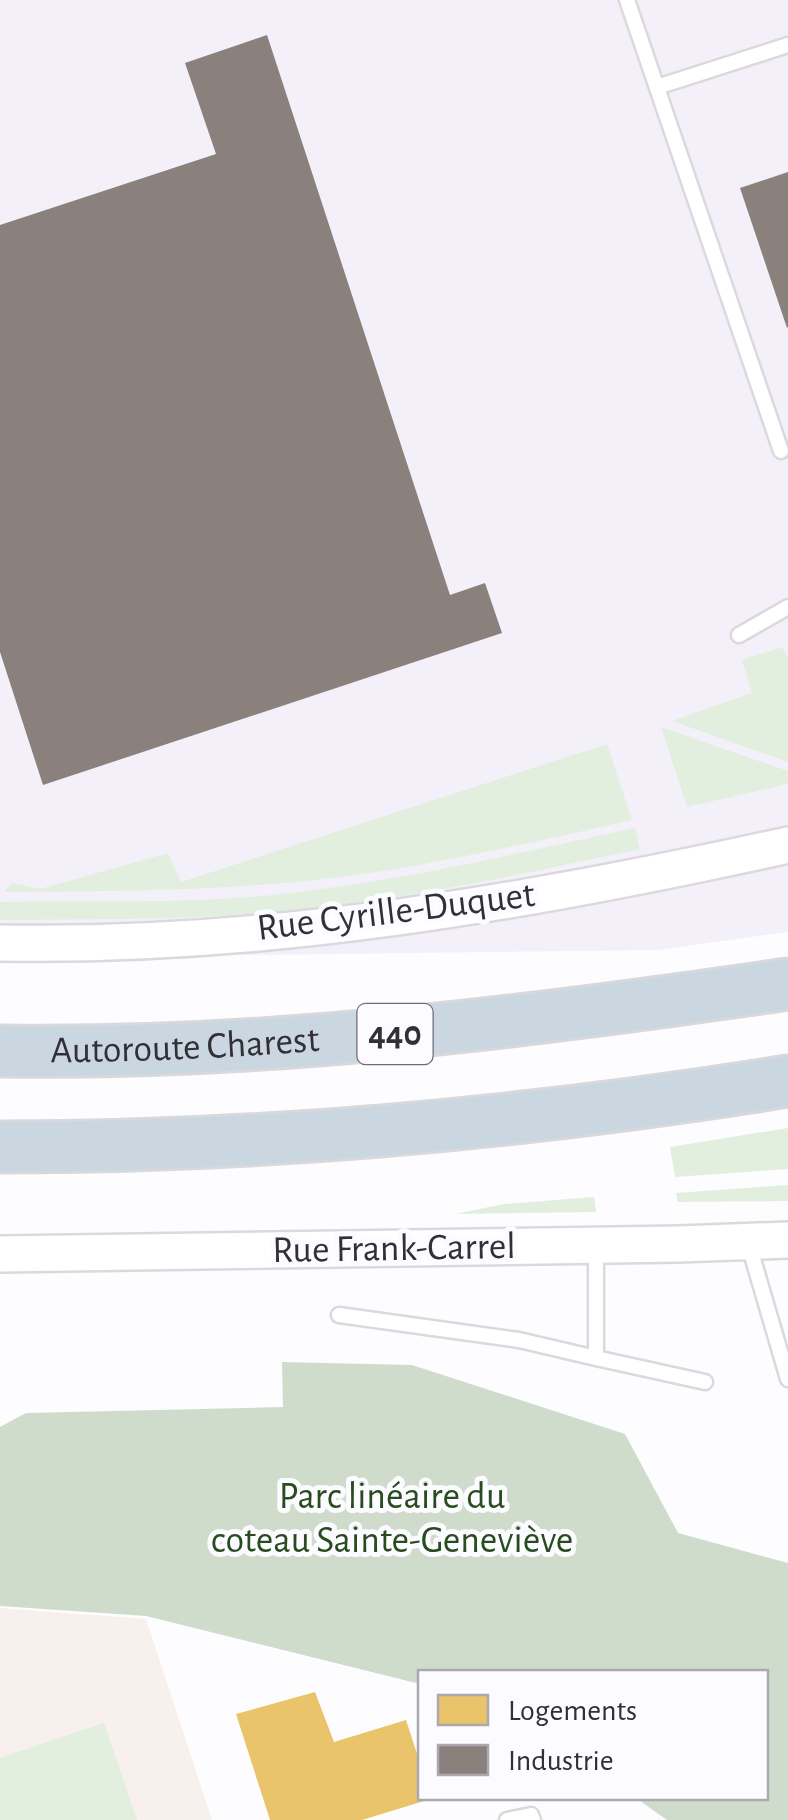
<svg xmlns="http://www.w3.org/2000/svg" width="788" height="1820" viewBox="0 0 788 1820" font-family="'Alegreya Sans',sans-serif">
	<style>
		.built { fill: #f4f0fa }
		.education { fill: #f8f0ed }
		.green { fill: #e2efde }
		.forest { fill: #cfdccb }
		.homes { fill: #e9c46a }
		.industry { fill: #8a817c }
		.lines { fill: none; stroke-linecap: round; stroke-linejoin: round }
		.service-casing { stroke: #dbd9dd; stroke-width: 19 }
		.tertiary-casing { stroke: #dbd9dd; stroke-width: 40 }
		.motorway-casing { stroke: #d9d9db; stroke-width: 55 }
		.service { stroke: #fff; stroke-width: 14 }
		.tertiary { stroke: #fff; stroke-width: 35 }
		.motorway { stroke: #cbd7e0; stroke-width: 50 }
		.labels { text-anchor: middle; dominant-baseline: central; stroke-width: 10; stroke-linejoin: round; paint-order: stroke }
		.shield { fill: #fcfbff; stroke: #6f6c73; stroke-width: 2.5 }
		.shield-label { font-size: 35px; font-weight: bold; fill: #322f37 }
		.street-label { font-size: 38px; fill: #322f37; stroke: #fcfbff }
		.park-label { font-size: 38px; fill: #294c1e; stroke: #fcfbff }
	</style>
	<rect width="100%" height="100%" fill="#fdfcfe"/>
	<path class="built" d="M 0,0 L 788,0 L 788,932 L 658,950 L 0,958 Z"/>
	<path class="education" d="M 0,1608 L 146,1619 L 212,1820 L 0,1820 Z"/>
	<path class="green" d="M 782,647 L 788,657 L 788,762 L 672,721 L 752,693 L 742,660 Z
		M 661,727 L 788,771 L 788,784 L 687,807 Z
		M 607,744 L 632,820 C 543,840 453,861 363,874 C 244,891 124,891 4,892 L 12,883 L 40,889 L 168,853 L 181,882 Z
		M 635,828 L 640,849 C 519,875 397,901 273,912 C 182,920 91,919 0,920 L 0,902 C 94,901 189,904 282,894 C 401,881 518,853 635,828 Z
		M 788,1128 L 788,1169 L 675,1177 L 670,1147 Z
		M 788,1185 L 788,1201 L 678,1202 L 676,1193 Z
		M 594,1197 L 596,1212 L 455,1214 L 504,1204 Z
		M 104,1723 L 137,1820 L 0,1820 L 0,1758 Z"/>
	<path class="forest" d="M 282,1362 L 412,1365 L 625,1434 L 678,1533 L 788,1563 L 788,1820 L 667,1820 L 636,1798 L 766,1798 L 766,1672 L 420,1672 L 420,1684 L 146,1616 L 0,1606 L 0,1427 L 26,1413 L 283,1407 Z"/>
	<path class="homes" d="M 315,1692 L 334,1742 L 406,1720 L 420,1763 L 420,1798 L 434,1798 L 362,1820 L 270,1820 L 236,1714 Z"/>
	<path class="industry" d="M 267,35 L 450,595 L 485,583 L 502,633 L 43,785 L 0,652 L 0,225 L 216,154 L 185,63 Z
		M 788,172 L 788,327 L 787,328 L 740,188 Z"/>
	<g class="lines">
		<g class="service-casing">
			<path id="service" d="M 627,0 L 781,451
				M 657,87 L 788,45
				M 739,635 L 788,607
				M 748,1242 L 788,1379
				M 596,1246 L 596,1358 L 705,1382
				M 339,1315 L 519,1340 L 596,1358
				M 507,1820 L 531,1815 L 533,1820"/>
		</g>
		<g class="tertiary-casing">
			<path id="tertiary" d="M 0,943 C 265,948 530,902 788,845
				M 0,1254 L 679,1244 L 788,1240"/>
		</g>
		<g class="motorway-casing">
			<g id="motorway">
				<path id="s1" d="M 0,1051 C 265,1055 527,1022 788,984"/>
				<path d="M 0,1147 C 264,1147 527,1123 788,1081"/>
			</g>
		</g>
		<use href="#service" class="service"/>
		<use href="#tertiary" class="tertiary"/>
		<use href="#motorway" class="motorway"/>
	</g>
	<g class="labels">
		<rect class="shield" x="357.5" y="1004" width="75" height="60" rx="8"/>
		<g class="shield-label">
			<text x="395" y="1034">440</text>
		</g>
		<g class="street-label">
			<text transform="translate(396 912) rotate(-7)">Rue Cyrille-Duquet</text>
			<text stroke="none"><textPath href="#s1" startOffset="185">Autoroute Charest</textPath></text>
			<text transform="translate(394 1249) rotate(-1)">Rue Frank-Carrel</text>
		</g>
		<g class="park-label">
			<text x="392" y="1497">Parc linéaire du<tspan x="392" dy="44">coteau Sainte-Geneviève</tspan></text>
		</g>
	</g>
	<rect x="418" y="1670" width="350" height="130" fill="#fcfbff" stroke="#aba9af" stroke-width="2.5"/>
	<rect x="438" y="1695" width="50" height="30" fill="#e9c46a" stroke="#aba9af" stroke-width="2.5"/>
	<text x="508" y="1720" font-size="30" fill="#322f37">Logements</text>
	<rect x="438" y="1745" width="50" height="30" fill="#8a817c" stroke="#aba9af" stroke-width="2.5"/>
	<text x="508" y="1770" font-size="30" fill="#322f37">Industrie</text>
</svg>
